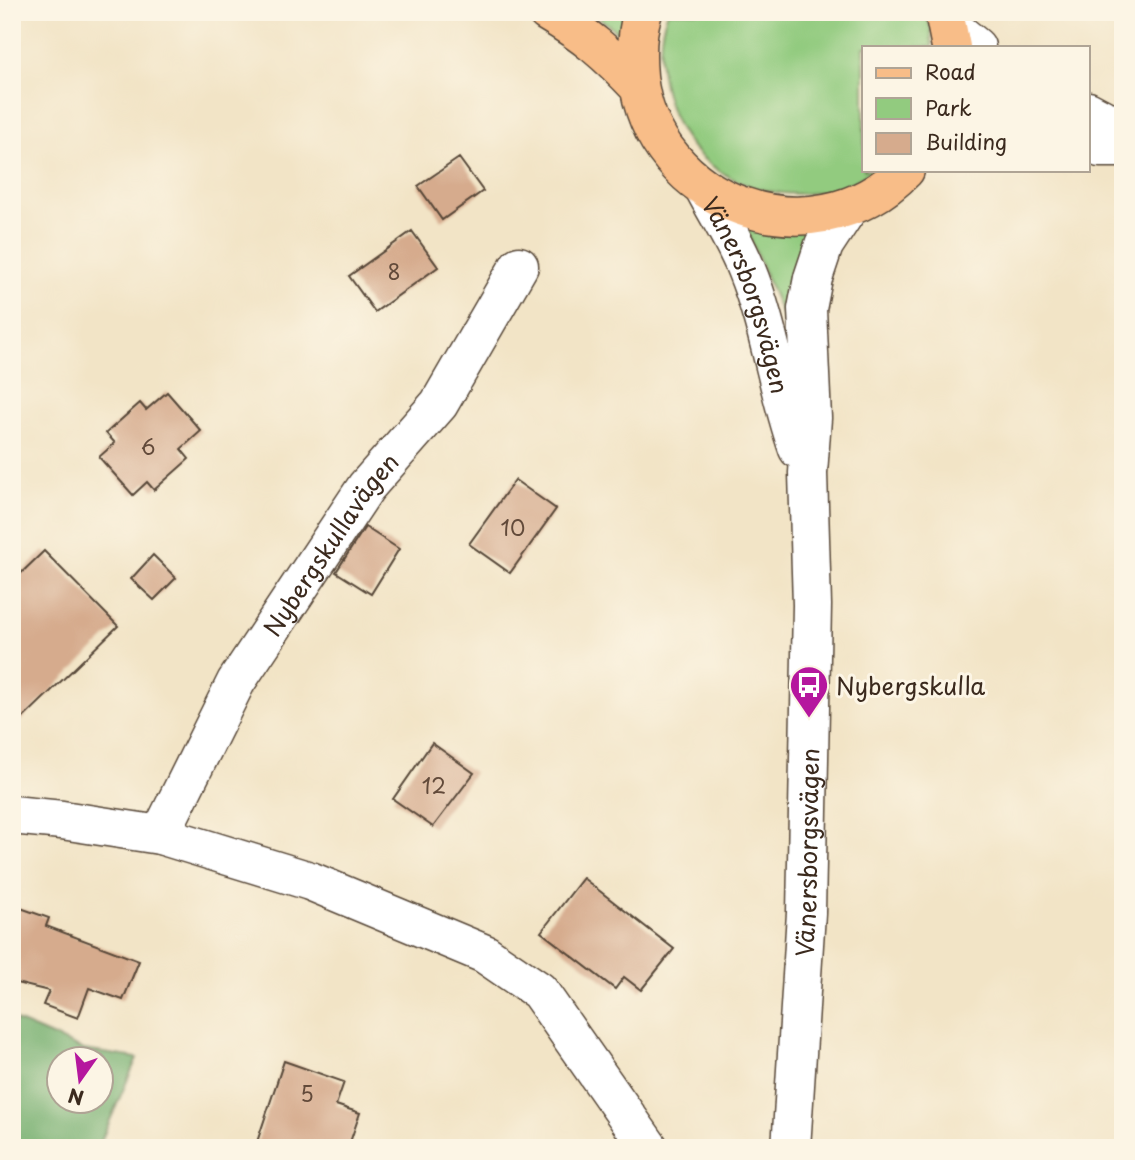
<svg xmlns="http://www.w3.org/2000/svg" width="1135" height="1160" viewBox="0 0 1135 1160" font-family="'Playpen Sans',sans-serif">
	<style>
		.green { fill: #92cb7f; stroke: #667a4e; stroke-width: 2 }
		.forest { fill: #75af6e; stroke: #586c46; stroke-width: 2; fill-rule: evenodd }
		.building { fill: #d6ab8d }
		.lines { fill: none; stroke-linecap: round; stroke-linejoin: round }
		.minor-casing { stroke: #564637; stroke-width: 41 }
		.major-casing { stroke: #564637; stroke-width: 41 }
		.minor { stroke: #fff; stroke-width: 38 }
		.major { stroke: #f8bd88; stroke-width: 38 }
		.labels { text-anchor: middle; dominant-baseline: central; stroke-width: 6; stroke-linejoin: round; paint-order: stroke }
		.number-label { font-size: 21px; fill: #624a3a }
		.street-label { font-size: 24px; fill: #3b2a1e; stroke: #fcf5e5 }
		.poi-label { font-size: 24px; fill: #3b2a1e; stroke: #fcf5e5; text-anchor: start }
	</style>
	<rect width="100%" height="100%" fill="#fcf5e5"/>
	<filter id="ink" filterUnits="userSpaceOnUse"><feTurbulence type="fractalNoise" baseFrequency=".0143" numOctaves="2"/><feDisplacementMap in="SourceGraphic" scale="14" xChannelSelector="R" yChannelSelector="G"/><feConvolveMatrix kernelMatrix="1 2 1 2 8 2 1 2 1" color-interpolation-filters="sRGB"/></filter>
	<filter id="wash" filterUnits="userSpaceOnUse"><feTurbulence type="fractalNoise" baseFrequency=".00686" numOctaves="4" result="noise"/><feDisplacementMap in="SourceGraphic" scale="28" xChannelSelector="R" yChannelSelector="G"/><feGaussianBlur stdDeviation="1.57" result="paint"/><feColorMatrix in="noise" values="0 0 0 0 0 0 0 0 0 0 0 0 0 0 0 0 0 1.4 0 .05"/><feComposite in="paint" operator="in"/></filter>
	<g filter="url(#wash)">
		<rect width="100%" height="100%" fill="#f2e4c6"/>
		<path class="green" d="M 592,12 L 627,12 L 621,35 L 596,15 Z
			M 668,12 L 924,12 L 931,28 L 932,47 L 864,47 L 864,170 L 873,170 C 820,209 737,199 693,148 C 678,131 669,108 664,86 C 659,63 658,34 668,12 Z
			M 744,223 L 810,233 L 791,337 Z"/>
		<path class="forest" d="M 12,1019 L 84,1050 L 137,1058 L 98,1148 L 12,1148 ZM 60,1058 L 102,1058 L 102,1100 L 60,1100 Z"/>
		<g id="blocks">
			<path class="building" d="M 459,158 L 483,191 L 442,220 L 418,186 Z
				M 412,231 L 438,267 L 375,312 L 349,276 Z
				M 167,392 L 201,431 L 181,449 L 189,459 L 154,490 L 147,482 L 133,495 L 99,457 L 115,443 L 106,433 L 140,403 L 146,410 Z
				M 515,480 L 556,509 L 510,573 L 469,544 Z
				M 365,527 L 399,549 L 371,594 L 336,572 Z
				M 44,551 L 118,626 L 12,729 L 12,582 Z
				M 153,555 L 176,578 L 154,600 L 131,579 Z
				M 432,743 L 474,773 L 433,827 L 393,799 Z
				M 583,878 L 674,949 L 641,990 L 624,977 L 615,989 L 541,932 Z
				M 12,905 L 49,918 L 46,926 L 139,961 L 123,1000 L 89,988 L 78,1018 L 43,1005 L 49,991 L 12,982 Z
				M 284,1061 L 344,1082 L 336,1105 L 360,1113 L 348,1148 L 255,1148 Z"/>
		</g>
	</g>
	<g filter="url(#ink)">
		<use href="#blocks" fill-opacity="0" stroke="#564637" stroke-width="2"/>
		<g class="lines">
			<g class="minor-casing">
				<g id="minor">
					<path d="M 948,24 L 976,47"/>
					<path d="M 1088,111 L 1105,120 L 1123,124"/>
					<path d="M 1088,141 L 1100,148 L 1123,148"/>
					<path id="s1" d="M 704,188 C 718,215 735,241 746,269 C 770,327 777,390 798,449"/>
					<path d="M 12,815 L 62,820 L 160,835 L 310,881 L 485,954 L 539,991 L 649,1148"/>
					<path id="s2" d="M 160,835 L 236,682 L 366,487 L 439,404 L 519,266"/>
					<path id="s3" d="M 791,1148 L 806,913 L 812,605 L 808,473 L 812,418 L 807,309 L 813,278 L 824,245 L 849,207"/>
				</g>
			</g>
			<g class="major-casing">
				<path id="major" d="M 547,12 C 586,35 608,54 639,87
					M 643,12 C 636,33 636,54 638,76 C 651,205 814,263 905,170
					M 944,12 L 951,47"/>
			</g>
			<use href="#minor" class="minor"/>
			<use href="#major" class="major"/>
		</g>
	</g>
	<defs>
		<g id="bus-pin" transform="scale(2.0125)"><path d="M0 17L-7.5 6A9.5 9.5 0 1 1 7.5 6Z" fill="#b5179e" stroke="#fcf5e5"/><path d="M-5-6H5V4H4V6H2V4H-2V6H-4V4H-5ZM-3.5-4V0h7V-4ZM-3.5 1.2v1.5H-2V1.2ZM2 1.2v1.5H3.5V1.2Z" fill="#fff"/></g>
	</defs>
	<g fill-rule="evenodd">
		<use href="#bus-pin" x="809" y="685"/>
	</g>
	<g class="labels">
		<g class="number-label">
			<text x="394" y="271">8</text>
			<text x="148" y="446">6</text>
			<text x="513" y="527">10</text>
			<text x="434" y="785">12</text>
			<text x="307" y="1093">5</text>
		</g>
		<g class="street-label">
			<text stroke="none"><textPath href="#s1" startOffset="116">Vänersborgsvägen</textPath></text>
			<text stroke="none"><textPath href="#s2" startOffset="338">Nybergskullavägen</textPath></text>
			<text stroke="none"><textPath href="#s3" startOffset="296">Vänersborgsvägen</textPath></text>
		</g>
		<g class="poi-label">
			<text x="836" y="685">Nybergskulla</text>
		</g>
	</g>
	<rect width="1135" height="1160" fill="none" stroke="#fcf5e5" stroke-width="42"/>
	<rect x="862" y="46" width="228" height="126" fill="#fcf5e5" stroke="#afa495" stroke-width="2"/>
	<rect x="876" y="68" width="35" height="10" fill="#f8bd88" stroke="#afa495" stroke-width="2"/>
	<text x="925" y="80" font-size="21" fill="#3b2a1e">Road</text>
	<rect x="876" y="98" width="35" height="21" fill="#92cb7f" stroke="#afa495" stroke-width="2"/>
	<text x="925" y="116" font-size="21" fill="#3b2a1e">Park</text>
	<rect x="876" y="133" width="35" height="21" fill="#d6ab8d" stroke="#afa495" stroke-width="2"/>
	<text x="925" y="150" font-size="21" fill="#3b2a1e">Building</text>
	<g transform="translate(80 1080) rotate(194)"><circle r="33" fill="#fcf5e5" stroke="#afa495" stroke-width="2"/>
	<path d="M0-5L12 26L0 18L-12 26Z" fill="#b5179e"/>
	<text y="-10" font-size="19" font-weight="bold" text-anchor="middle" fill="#3b2a1e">N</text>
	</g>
</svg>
